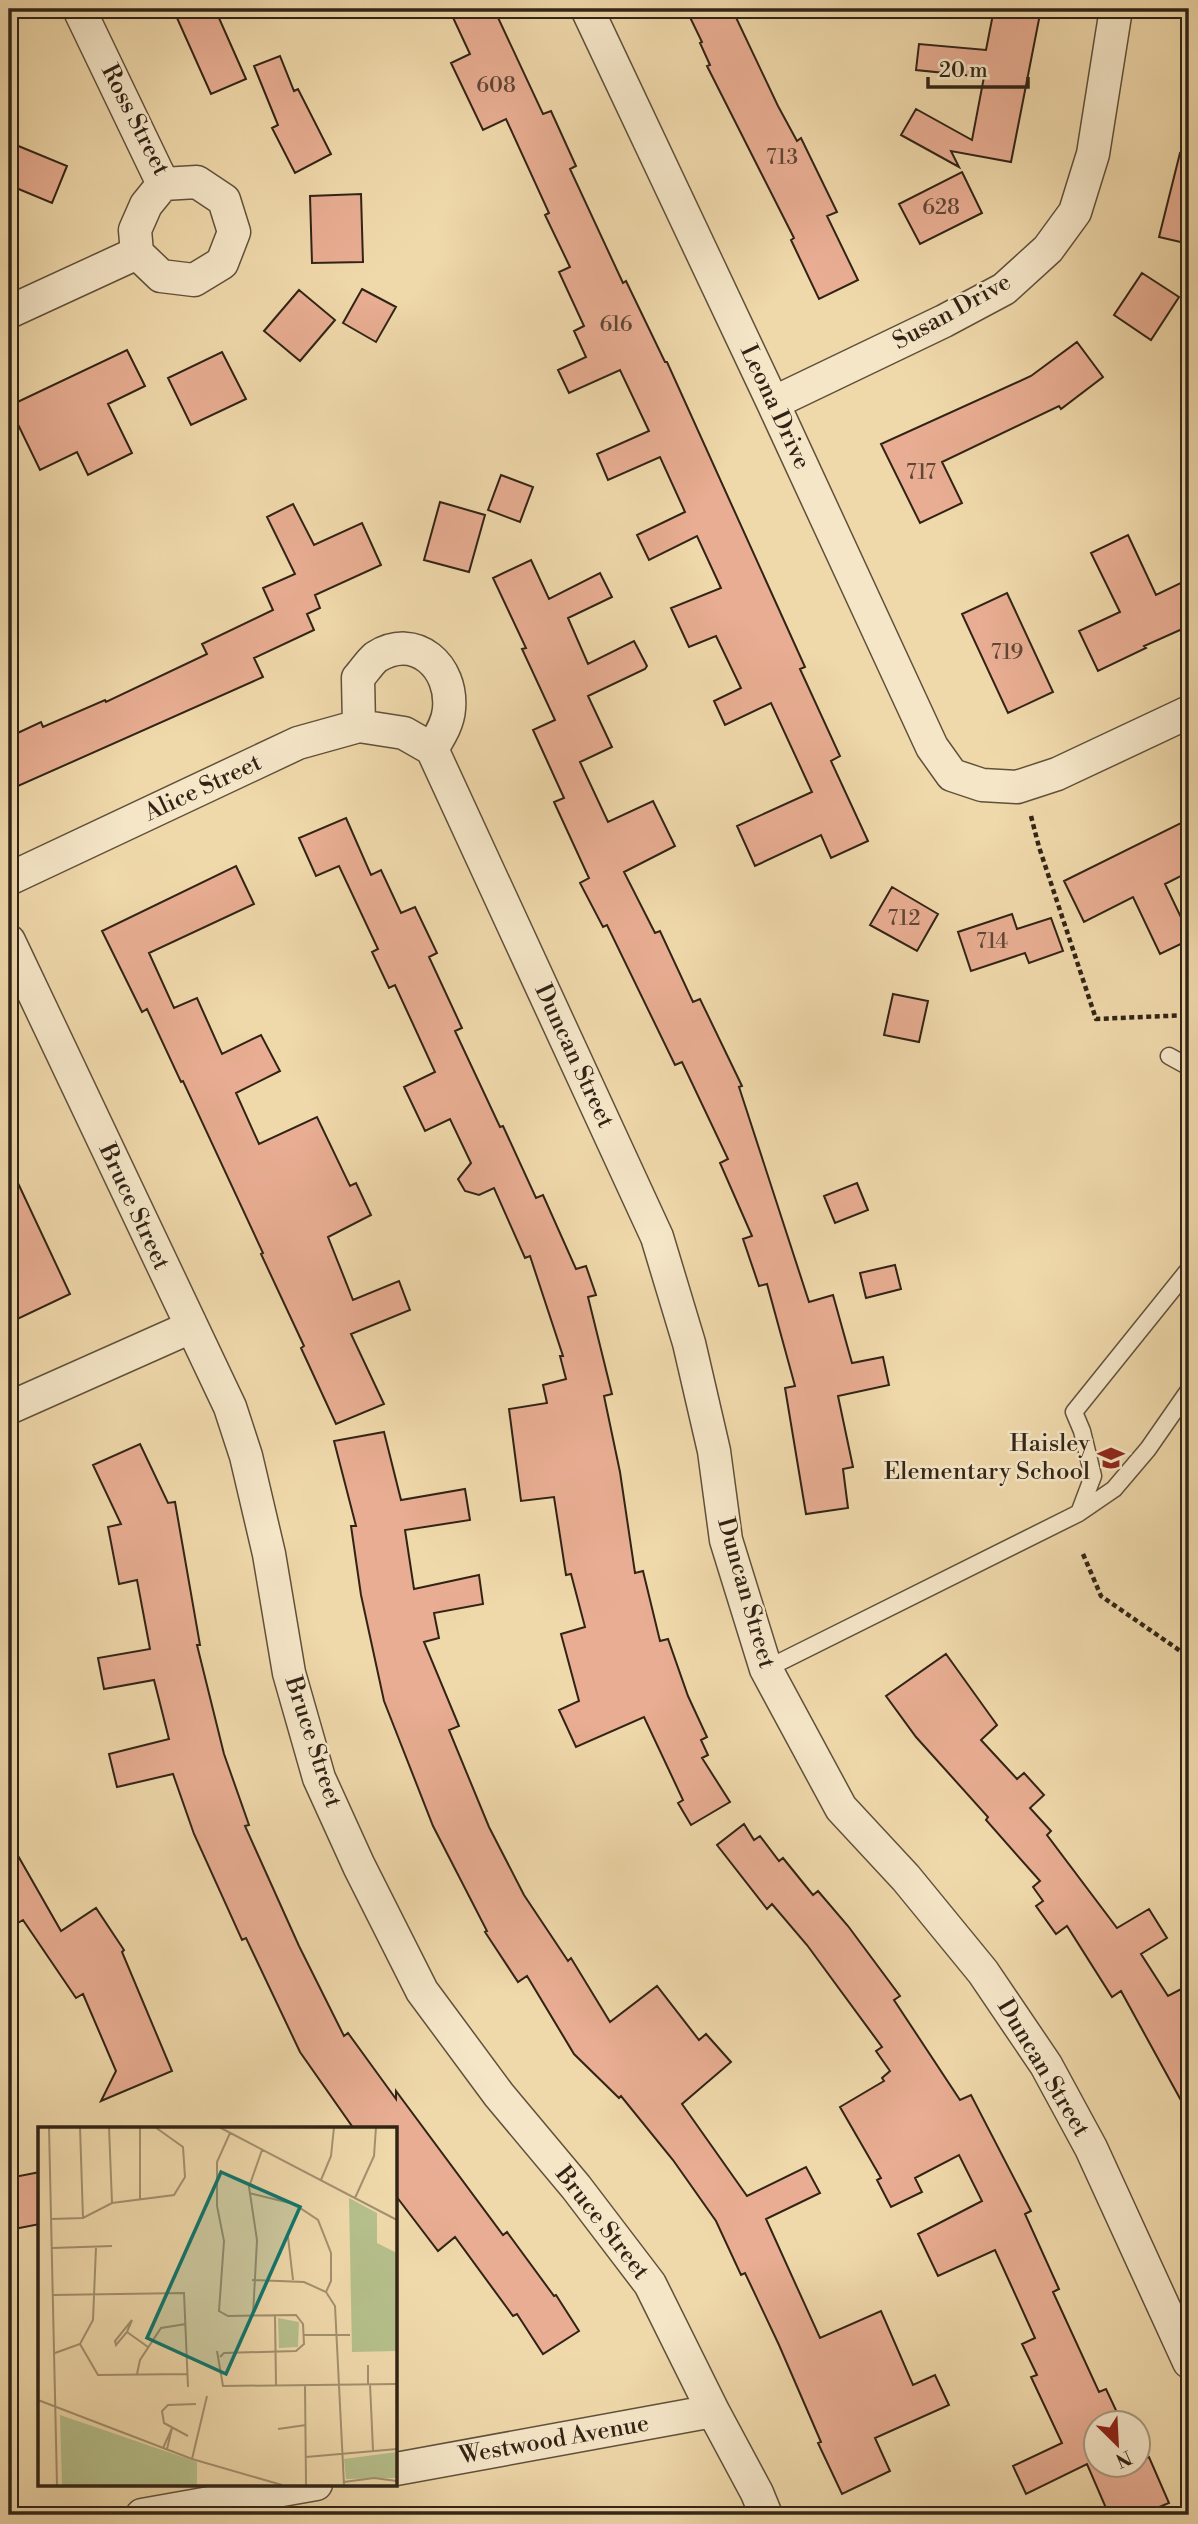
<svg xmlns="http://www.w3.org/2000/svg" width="1198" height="2524" viewBox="0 0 1198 2524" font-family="'Libre Bodoni',serif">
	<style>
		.building { fill: #e8ad92; stroke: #312416; stroke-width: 2 }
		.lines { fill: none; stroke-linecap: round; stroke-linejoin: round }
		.service-casing { stroke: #60513b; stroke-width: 19 }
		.minor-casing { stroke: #60513b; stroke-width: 35 }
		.path { stroke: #312416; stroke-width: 4.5; stroke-dasharray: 5 3.5; stroke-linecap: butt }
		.service { stroke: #f5e6c8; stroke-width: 16 }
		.minor { stroke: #f5e6c8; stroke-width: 32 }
		.labels { text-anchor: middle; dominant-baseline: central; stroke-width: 5; stroke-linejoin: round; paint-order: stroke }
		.number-label { font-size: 21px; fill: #5f4635 }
		.street-label { font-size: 24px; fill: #312416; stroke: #f5e6c8 }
		.poi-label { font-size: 24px; fill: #312416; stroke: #f5e6c8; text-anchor: end }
		.inset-road { fill: none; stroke: #a3906f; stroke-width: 2 }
		.view { fill: #0f766e; fill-opacity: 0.15; stroke: #0f766e; stroke-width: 3.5 }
		.inset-edge { fill: none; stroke: #312416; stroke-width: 3.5 }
	</style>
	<rect width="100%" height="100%" fill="#efd8aa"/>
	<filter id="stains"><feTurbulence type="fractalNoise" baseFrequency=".00286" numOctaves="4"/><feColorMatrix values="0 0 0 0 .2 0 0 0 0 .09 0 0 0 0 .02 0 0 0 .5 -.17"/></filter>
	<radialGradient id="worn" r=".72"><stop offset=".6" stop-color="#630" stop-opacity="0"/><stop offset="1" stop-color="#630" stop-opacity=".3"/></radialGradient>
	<path class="building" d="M 173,9 L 215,9 L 246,79 L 211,94 Z
		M 449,9 L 494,9 L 543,114 L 551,111 L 576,166 L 570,169 L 623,283 L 626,281 L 665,362 L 667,362 L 805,667 L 800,669 L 840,756 L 831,761 L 868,841 L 831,858 L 821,835 L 755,866 L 737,826 L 812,792 L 771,703 L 725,725 L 714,701 L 741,688 L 716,636 L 689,647 L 671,608 L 721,588 L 697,536 L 649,560 L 637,535 L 685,512 L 660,457 L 608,480 L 597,454 L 649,431 L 620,370 L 569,393 L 558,370 L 586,357 L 574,331 L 584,326 L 559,272 L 570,267 L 545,215 L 549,213 L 506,119 L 483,130 L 451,63 L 470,54 Z
		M 686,9 L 732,9 L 778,106 L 797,141 L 801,138 L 837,212 L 827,216 L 858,280 L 819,299 L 791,240 L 794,238 L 707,66 L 710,65 L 700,43 L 702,42 Z
		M 994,9 L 1041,9 L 1011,162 L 951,151 L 959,167 L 901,135 L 916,109 L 972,140 L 984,77 L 916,70 L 919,44 L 986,50 Z
		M 280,56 L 294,91 L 298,89 L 331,154 L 295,173 L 272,128 L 278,125 L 254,66 Z
		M 16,145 L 67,166 L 52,203 L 9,185 L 9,163 Z
		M 1180,153 L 1189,155 L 1189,244 L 1159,237 Z
		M 962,172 L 982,213 L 920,244 L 899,204 Z
		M 361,194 L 363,262 L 312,263 L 310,196 Z
		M 1142,273 L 1179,297 L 1151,340 L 1114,315 Z
		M 362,289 L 396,307 L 376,342 L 343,323 Z
		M 299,290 L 335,320 L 300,361 L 264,331 Z
		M 1077,342 L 1103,377 L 1061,409 L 1059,406 L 942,462 L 962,503 L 920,523 L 881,444 L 1031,376 Z
		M 127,350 L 145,386 L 108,404 L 132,453 L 88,475 L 77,452 L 40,470 L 9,406 Z
		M 222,352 L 246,399 L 191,425 L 168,378 Z
		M 501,475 L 533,487 L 520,522 L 488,510 Z
		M 440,502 L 485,515 L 469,572 L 424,560 Z
		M 293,504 L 314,545 L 362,523 L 381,565 L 315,595 L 320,608 L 307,614 L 314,630 L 254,658 L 263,677 L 18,786 L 9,767 L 9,737 L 41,722 L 43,727 L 105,700 L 106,702 L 207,654 L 202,644 L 273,610 L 263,588 L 295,574 L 267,517 Z
		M 1128,535 L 1156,595 L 1189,579 L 1189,626 L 1144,646 L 1146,648 L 1098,671 L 1079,631 L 1120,612 L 1091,553 Z
		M 531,560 L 549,599 L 600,573 L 612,597 L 568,618 L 588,664 L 634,641 L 647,666 L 645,669 L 588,696 L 612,747 L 580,762 L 608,822 L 653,801 L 675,846 L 624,872 L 655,933 L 660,931 L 693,1002 L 700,999 L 742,1086 L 739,1087 L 809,1302 L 833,1295 L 852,1363 L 883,1357 L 889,1385 L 838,1396 L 853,1467 L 843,1469 L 848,1508 L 806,1514 L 785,1388 L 795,1386 L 767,1284 L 759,1286 L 743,1239 L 752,1236 L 720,1163 L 728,1159 L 682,1062 L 675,1065 L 607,925 L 603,927 L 580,883 L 589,878 L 554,802 L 564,798 L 533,730 L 555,720 L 522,649 L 526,648 L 493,578 Z
		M 1007,593 L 1053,692 L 1008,713 L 962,614 Z
		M 346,818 L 371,875 L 381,870 L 401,913 L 415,907 L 437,953 L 429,957 L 462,1028 L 455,1031 L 500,1127 L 503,1126 L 536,1198 L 543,1195 L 576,1269 L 586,1266 L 596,1295 L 588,1297 L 612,1394 L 604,1396 L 620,1472 L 635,1573 L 643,1571 L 660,1641 L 668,1639 L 688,1696 L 707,1737 L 701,1740 L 708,1755 L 702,1758 L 730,1802 L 691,1825 L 678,1803 L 683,1800 L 644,1717 L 576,1747 L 559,1710 L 579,1701 L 561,1634 L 585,1627 L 571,1574 L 566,1575 L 554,1497 L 521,1501 L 509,1409 L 547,1403 L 543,1385 L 566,1379 L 560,1356 L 563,1356 L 530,1256 L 525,1258 L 494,1188 L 479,1195 L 465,1191 L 458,1179 L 471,1163 L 450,1119 L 425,1131 L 404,1087 L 435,1072 L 395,985 L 389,988 L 372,952 L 378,949 L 339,866 L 316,876 L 299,838 Z
		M 1189,819 L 1189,872 L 1165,884 L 1189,934 L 1189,940 L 1160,954 L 1133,897 L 1084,922 L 1064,881 Z
		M 236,866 L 254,904 L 149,953 L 174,1008 L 197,998 L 222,1054 L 261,1035 L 280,1071 L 236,1093 L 259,1144 L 317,1117 L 350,1186 L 356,1183 L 371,1215 L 328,1237 L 353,1300 L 399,1281 L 410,1310 L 351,1334 L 384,1404 L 336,1424 L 301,1348 L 304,1346 L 261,1254 L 263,1253 L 183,1081 L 181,1082 L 147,1009 L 142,1012 L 102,931 Z
		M 892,887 L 938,914 L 917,951 L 870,925 Z
		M 1012,914 L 1017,929 L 1051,918 L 1063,951 L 1029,963 L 1025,953 L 971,971 L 958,932 Z
		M 893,994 L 928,1001 L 919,1042 L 884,1035 Z
		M 9,1164 L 70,1294 L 9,1323 Z
		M 857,1183 L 868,1210 L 835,1223 L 824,1196 Z
		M 895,1265 L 901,1289 L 866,1298 L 860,1273 Z
		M 384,1432 L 401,1500 L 465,1489 L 470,1520 L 405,1530 L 414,1589 L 479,1575 L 483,1604 L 434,1613 L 439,1638 L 424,1642 L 459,1726 L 449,1730 L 489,1827 L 524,1895 L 568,1961 L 571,1958 L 610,2022 L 657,1986 L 699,2040 L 706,2034 L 731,2062 L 682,2104 L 747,2196 L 806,2167 L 820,2193 L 766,2219 L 820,2338 L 881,2311 L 913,2385 L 935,2375 L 949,2405 L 875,2438 L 890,2471 L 842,2494 L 818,2443 L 821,2442 L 779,2345 L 745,2273 L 741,2275 L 716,2221 L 673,2160 L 621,2096 L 619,2098 L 574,2054 L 527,1976 L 518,1982 L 485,1932 L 487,1931 L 433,1826 L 384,1701 L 361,1595 L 351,1526 L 356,1526 L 334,1441 Z
		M 140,1444 L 168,1503 L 175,1502 L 200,1645 L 197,1645 L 224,1754 L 249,1825 L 245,1826 L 299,1946 L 344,2036 L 348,2033 L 396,2099 L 396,2091 L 503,2235 L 507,2232 L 554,2296 L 556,2295 L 579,2331 L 543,2354 L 517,2314 L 513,2316 L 455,2237 L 438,2251 L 396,2196 L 396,2129 L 354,2129 L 300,2052 L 246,1938 L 242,1940 L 194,1834 L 173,1774 L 117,1787 L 109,1754 L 169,1739 L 154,1680 L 104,1689 L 98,1658 L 150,1649 L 137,1580 L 119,1584 L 108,1527 L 121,1524 L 93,1465 Z
		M 946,1654 L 997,1725 L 981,1740 L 1017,1779 L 1024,1773 L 1044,1795 L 1030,1808 L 1051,1831 L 1047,1835 L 1117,1928 L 1149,1909 L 1167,1938 L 1141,1954 L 1168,1996 L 1189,1985 L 1189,2115 L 1121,1991 L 1112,1997 L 1067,1926 L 1056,1934 L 1036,1906 L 1043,1901 L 1033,1887 L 1040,1881 L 986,1820 L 988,1817 L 916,1737 L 886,1696 Z
		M 744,1824 L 754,1840 L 760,1836 L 779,1861 L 783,1858 L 813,1895 L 818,1891 L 848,1926 L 900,1996 L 894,2000 L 960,2100 L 971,2095 L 1031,2211 L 1025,2214 L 1059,2289 L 1053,2292 L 1099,2392 L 1106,2389 L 1122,2423 L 1096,2423 L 1096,2465 L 1138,2465 L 1138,2458 L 1140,2461 L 1149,2457 L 1169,2503 L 1140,2515 L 1109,2515 L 1087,2464 L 1026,2494 L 1013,2466 L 1062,2443 L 1031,2377 L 1037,2375 L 1022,2344 L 1035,2338 L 995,2250 L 938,2276 L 918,2234 L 982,2201 L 959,2155 L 915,2178 L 922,2192 L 891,2207 L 877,2180 L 881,2178 L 840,2107 L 884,2081 L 882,2078 L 890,2071 L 876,2051 L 882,2047 L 807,1945 L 772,1904 L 767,1909 L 717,1845 Z
		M 9,1840 L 61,1931 L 96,1908 L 124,1950 L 122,1952 L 172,2071 L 101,2101 L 116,2071 L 83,1994 L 76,1998 L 23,1920 L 9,1928 Z
		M 40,2172 L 40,2224 L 9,2230 L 9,2178 Z"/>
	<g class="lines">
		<g class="service-casing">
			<path id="service" d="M 1169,1056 L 1189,1067
				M 1079,1513 L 1093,1476 L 1082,1431 L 1074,1412 L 1189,1269
				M 766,1669 L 1079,1513 L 1114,1489 L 1148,1449 L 1189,1390"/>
		</g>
		<g class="minor-casing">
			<path id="minor" d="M 79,9 L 163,184
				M 587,9 L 773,403 L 932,747 L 952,775 L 982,785 L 1017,787 L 1057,774 L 1189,712
				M 137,253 L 161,276 L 194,280 L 222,263 L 234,232 L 224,200 L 197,182 L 163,184
				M 9,312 L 137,253 L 135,230 L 146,205 L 163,184
				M 773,403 L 944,321 L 1004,289 L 1048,249 L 1075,212 L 1093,154 L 1116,9
				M 359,726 L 358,678 C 364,671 370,662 376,657 C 416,632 453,667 449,709 C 448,724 439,737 432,749
				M 9,879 L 298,743 L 359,726 L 404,733 L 432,749 L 657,1237 L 689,1343 L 714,1451 L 726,1540 L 766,1669 L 841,1808 L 906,1878 L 983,1972 L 1046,2065 L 1091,2148 L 1189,2362
				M 9,941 L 230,1407 L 246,1456 L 269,1554 L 289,1673 L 319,1778 L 359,1866 L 422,1991 L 499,2095 L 576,2187 L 650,2284 L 713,2411 L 757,2493 L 766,2515
				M 9,1408 L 191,1327
				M 396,2469 L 713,2411
				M 142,2515 L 316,2484"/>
		</g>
		<path class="path" d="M 1031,816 L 1039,847 L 1096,1019 L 1189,1015
			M 1083,1554 L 1101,1596 L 1189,1657"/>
		<use href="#service" class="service"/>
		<use href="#minor" class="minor"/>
	</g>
	<defs>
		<g id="school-bare" transform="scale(2.1)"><path d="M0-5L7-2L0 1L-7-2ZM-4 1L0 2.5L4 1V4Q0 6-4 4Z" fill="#8f2418" stroke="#f5e6c8" stroke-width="2.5" paint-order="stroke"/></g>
	</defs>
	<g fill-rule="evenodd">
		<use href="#school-bare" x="1111" y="1458"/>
	</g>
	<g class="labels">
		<g class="number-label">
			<text x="496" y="86">608</text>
			<text x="782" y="158">713</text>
			<text x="941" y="208">628</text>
			<text x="616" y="325">616</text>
			<text x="921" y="473">717</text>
			<text x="1007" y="653">719</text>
			<text x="904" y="919">712</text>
			<text x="992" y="942">714</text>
		</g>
		<g class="street-label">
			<text transform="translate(135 120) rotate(63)">Ross Street</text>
			<text transform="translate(952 312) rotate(-29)">Susan Drive</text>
			<text transform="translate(775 407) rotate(65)">Leona Drive</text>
			<text transform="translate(203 788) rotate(-25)">Alice Street</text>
			<text transform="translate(574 1056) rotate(65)">Duncan Street</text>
			<text transform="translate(134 1207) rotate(65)">Bruce Street</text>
			<text transform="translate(746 1593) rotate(74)">Duncan Street</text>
			<text transform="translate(313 1742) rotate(72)">Bruce Street</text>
			<text transform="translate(1043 2068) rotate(59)">Duncan Street</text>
			<text transform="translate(602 2223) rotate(52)">Bruce Street</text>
			<text transform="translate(554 2440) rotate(-10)">Westwood Avenue</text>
		</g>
		<g class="poi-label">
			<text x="1090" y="1444">Haisley<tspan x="1090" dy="28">Elementary School</tspan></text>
		</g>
	</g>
	<g transform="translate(38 2127)">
		<rect width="359" height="359" fill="#efd8aa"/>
		<path d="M 311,71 L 339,86 L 339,116 L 359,126 L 359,224 L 314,225 ZM 240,191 L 261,195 L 260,220 L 241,221 ZM 22,288 L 159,335 L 159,358 L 24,358 ZM 359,325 L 358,351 L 308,352 L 306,332 Z" fill="#b5bf8b"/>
		<path class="inset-road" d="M 11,0 L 19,358M 42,0 L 45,91M 71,0 L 74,76M 181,0 L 359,93M 283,53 L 293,29 L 296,0M 211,66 L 256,77 L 280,93 L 293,126 L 293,154 L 288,165M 317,71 L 336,29 L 338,0M 102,74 L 102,0M 13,92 L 45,91 L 74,76 L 136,68 L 147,50 L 145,20 L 117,0M 250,110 L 255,153M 14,121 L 74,119M 214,153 L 266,155 L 288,165 L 297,179 L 306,358M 15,168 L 146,166 L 150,260M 215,188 L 219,113 L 211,60 L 224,23M 237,188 L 238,258M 94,193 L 89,205 L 78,218 L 77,214 ZM 89,205 L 110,220M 266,208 L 312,208M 42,217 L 60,248 L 150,247M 179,224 L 185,259 L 359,257M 17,226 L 42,217 L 55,193 L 58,120M 182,230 L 186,226 L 258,224 L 266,217 L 265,197 L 258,188 L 190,189 L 181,184 L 186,114 L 179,79 L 179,35 L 192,6M 99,247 L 102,233 L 123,201 L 148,197M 330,248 L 330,238 L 330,257M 332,257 L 335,323M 267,258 L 268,358M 0,273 L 154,332 L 244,358M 240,302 L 268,298M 150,309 L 126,296 L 124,284 L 130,278 L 158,277M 125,321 L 134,301 L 129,322M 268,330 L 359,322M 154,332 L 169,269M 306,355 L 336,351 L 359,354"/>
		<path class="view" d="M 183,45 L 262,80 L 188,247 L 109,211 Z"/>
		<rect width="359" height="359" class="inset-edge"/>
	</g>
	<rect width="1198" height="2524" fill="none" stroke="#efd8aa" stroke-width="35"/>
	<rect x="10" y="10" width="1177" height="2503" fill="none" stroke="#312416" stroke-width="3.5"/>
	<rect x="18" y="18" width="1163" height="2489" fill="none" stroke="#312416" stroke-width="2"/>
	<g transform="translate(1117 2444) rotate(156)"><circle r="33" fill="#f5e6c8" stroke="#a79881" stroke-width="2"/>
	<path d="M0-5L12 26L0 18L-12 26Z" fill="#8f2418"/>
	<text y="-10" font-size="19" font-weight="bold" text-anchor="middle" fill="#312416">N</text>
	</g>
	<path d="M928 77v10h100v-10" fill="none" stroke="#312416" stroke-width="3.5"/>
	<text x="939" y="77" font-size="21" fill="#312416" stroke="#f5e6c8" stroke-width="5" paint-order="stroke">20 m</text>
	<rect width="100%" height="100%" filter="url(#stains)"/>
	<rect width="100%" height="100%" fill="url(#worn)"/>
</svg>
